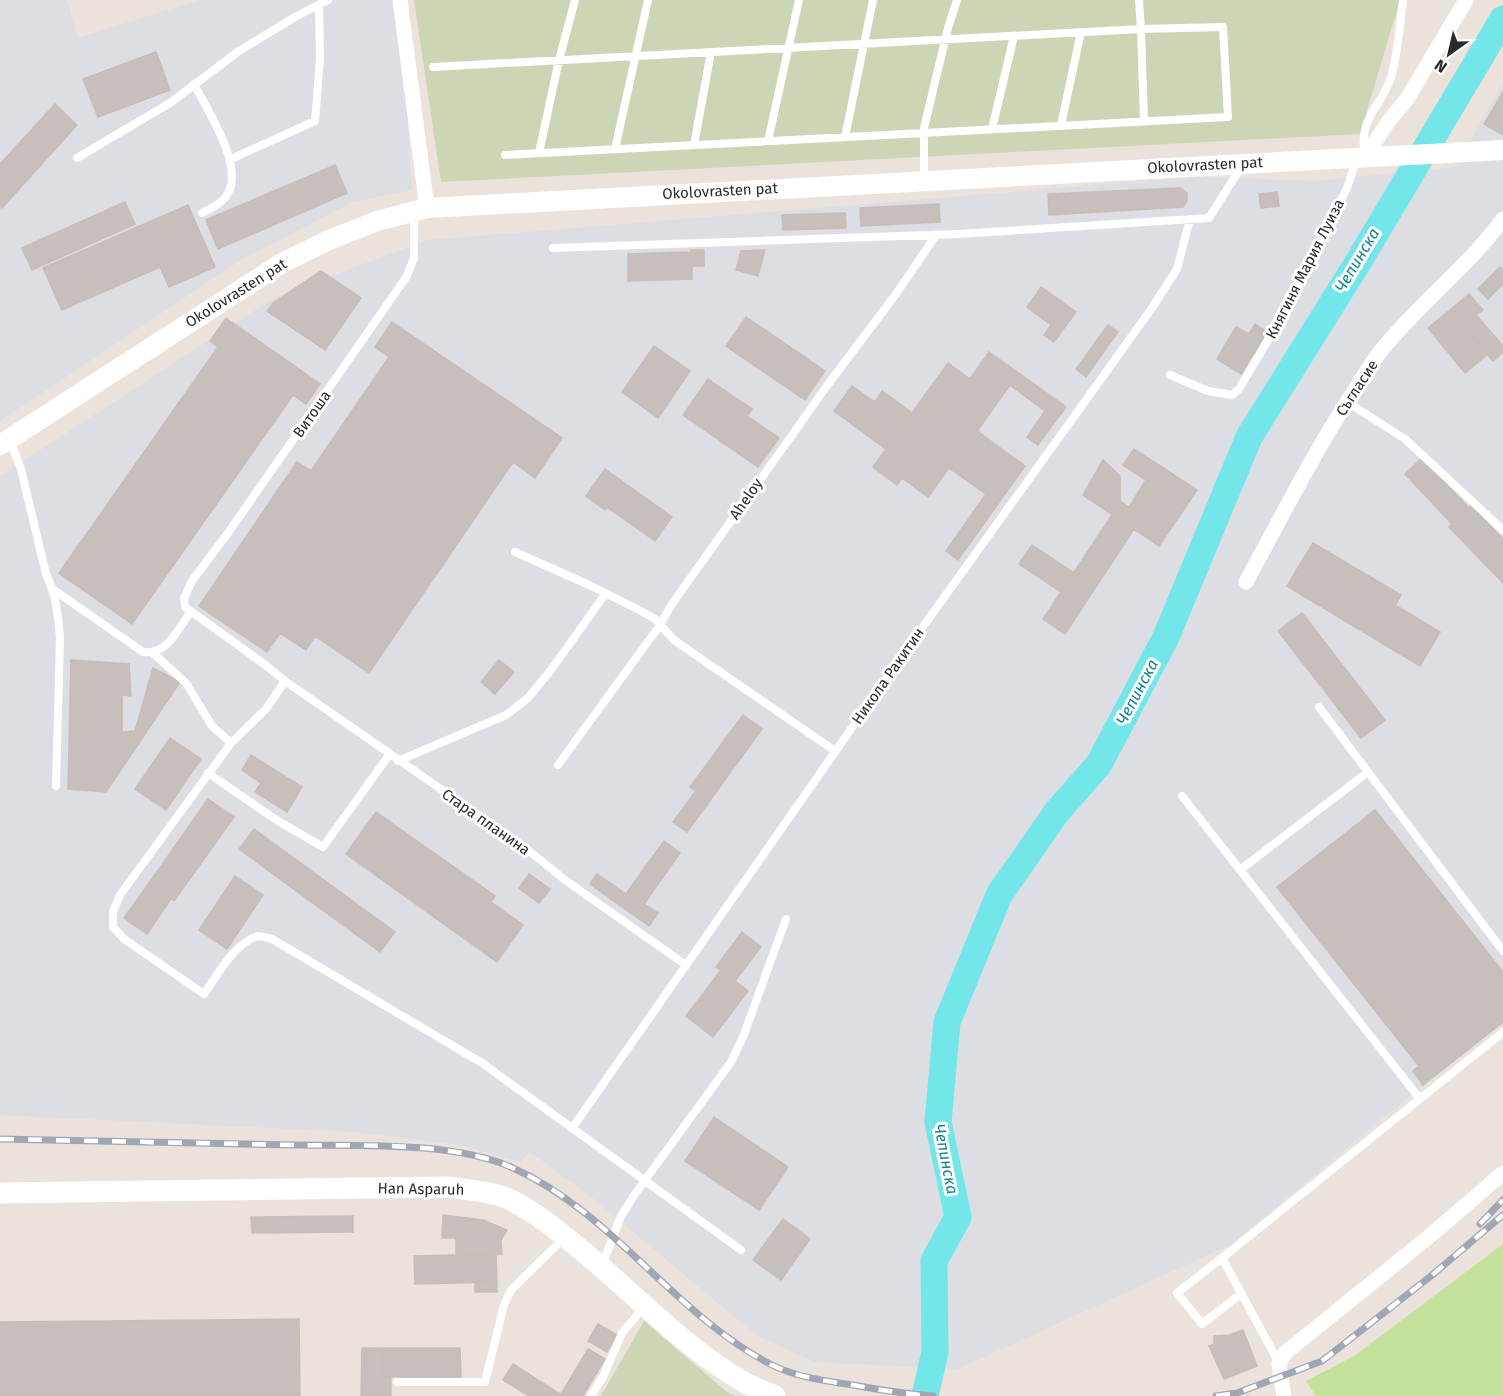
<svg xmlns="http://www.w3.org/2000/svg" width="1503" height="1396" viewBox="0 0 1503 1396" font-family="'Fira Sans',sans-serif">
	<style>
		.industrial { fill: #dddde4 }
		.green { fill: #c2e19a }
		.cemetery { fill: #ccd5b4 }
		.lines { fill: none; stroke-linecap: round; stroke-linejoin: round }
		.river { stroke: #73e6ea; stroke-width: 27 }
		.building { fill: #c7bfbc; stroke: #c7bdb6; stroke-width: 1.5 }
		.service { stroke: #fff; stroke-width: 8 }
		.minor { stroke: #fff; stroke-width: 15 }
		.tertiary { stroke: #fff; stroke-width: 20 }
		.secondary { stroke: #fff; stroke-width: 21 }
		.rail-casing { stroke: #9fa7b4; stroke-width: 7 }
		.rail { stroke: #fff; stroke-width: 4.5; stroke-dasharray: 14; stroke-linecap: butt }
		.labels { text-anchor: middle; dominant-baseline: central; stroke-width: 6; stroke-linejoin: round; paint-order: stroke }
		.street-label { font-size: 15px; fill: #2a2a2a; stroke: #fff }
		.water-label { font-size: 16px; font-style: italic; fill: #12818f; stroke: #fff }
	</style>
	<rect width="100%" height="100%" fill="#ece2dc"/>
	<path class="industrial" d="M 0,0 L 67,0 L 78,38 L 199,0 L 394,0 L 403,47 L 412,190 L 353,202 L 244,258 L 0,421 Z
		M 1503,82 L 1503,1024 L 1402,1102 L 1232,1244 L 958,1369 L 815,1362 L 757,1336 L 595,1200 L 530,1152 L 519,1162 L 460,1145 L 356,1132 L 0,1115 L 0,476 L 277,296 L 428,240 L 1193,177 L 1315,181 L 1456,167 Z"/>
	<path class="green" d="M 1503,1244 L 1503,1396 L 1316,1396 L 1306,1381 L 1354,1356 Z"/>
	<path class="cemetery" d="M 414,0 L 1400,0 L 1360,134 L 441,182 Z
		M 644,1321 L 728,1393 L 735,1396 L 601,1396 Z"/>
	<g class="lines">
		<path class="river" d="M 925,1396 L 935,1352 L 934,1261 L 958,1217 L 938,1122 L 947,1022 L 999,895 L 1056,813 L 1099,764 L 1166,637 L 1249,437 L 1360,259 L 1503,19"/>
	</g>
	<path class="building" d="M 156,52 L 170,90 L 98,117 L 83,79 Z
		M 1503,92 L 1503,135 L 1484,124 Z
		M 55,104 L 77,125 L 2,208 L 0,206 L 0,164 Z
		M 335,165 L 347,193 L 218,249 L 206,220 Z
		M 1180,188 L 1187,193 L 1187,201 L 1183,207 L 1049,215 L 1048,194 Z
		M 1277,192 L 1279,206 L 1261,208 L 1259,194 Z
		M 125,202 L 135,224 L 32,270 L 22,248 Z
		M 939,204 L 940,222 L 861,226 L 860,208 Z
		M 188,205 L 215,267 L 169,287 L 160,267 L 62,310 L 43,268 Z
		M 845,213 L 846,228 L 783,230 L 782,215 Z
		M 691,250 L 704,250 L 704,266 L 692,266 L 692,279 L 628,281 L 628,254 L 691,252 Z
		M 765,250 L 758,276 L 736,270 L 741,251 Z
		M 1500,267 L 1503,271 L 1503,284 L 1488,299 L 1478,289 Z
		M 321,271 L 361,298 L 325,350 L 267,311 L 273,303 Z
		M 1041,287 L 1076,312 L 1054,342 L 1044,335 L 1051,325 L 1027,307 Z
		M 1469,294 L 1483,310 L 1476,315 L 1503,346 L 1503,352 L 1493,361 L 1450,310 Z
		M 1450,310 L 1488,354 L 1465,373 L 1428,328 Z
		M 746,317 L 825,371 L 805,400 L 726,346 Z
		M 226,318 L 320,384 L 306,404 L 293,395 L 132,624 L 59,573 L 218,347 L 210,341 Z
		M 392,322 L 562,438 L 535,478 L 513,462 L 369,673 L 315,636 L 306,650 L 280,633 L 267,652 L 199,606 L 297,462 L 311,471 L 389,357 L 375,347 Z
		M 1255,324 L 1267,332 L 1241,374 L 1217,359 L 1236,327 L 1249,334 Z
		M 1108,325 L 1118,332 L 1086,377 L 1076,369 Z
		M 654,346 L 690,371 L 658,418 L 622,392 Z
		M 989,352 L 1066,407 L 1038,445 L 1027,437 L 1045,411 L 1010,385 L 977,431 L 1025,466 L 958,560 L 946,551 L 986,494 L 949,468 L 928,497 L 902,478 L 897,485 L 873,467 L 948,363 L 970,379 Z
		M 708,379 L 752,409 L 747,416 L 779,438 L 758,467 L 683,415 Z
		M 852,386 L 875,402 L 882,391 L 912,413 L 886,449 L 834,411 Z
		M 1134,449 L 1197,490 L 1159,546 L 1083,495 L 1103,460 L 1120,476 L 1120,501 L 1129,507 L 1146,480 L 1123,465 Z
		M 1422,458 L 1469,508 L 1452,524 L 1405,474 Z
		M 605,469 L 672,517 L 655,541 L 607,507 L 605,510 L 586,496 Z
		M 1471,506 L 1503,539 L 1503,583 L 1449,527 Z
		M 1112,515 L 1134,529 L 1065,634 L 1043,619 Z
		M 1313,543 L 1401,595 L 1395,605 L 1440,632 L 1420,666 L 1287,586 Z
		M 1032,545 L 1074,573 L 1061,592 L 1019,564 Z
		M 1302,613 L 1385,720 L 1361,738 L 1278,631 Z
		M 71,660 L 129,664 L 131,696 L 122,695 L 122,732 L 135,731 L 153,668 L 180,682 L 106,792 L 68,789 Z
		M 499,660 L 514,672 L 495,694 L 481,682 Z
		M 743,715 L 762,729 L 687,832 L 673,822 L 696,791 L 690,787 Z
		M 170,738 L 201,759 L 166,810 L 135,789 Z
		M 251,755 L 302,787 L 287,812 L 255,792 L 261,783 L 242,770 Z
		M 208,799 L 234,817 L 174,901 L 149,883 Z
		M 1375,810 L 1503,972 L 1503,1022 L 1423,1085 L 1413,1071 L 1419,1066 L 1277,887 Z
		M 376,812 L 495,896 L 491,902 L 523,925 L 497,962 L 346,854 Z
		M 254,829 L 395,932 L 380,952 L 239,849 Z
		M 664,841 L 680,853 L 644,904 L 658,913 L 649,926 L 590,884 L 597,874 L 626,894 Z
		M 529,874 L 550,889 L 539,903 L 519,888 Z
		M 235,876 L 263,895 L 227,949 L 199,930 Z
		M 149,883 L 171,899 L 147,934 L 124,918 Z
		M 742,932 L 761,947 L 735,981 L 716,967 Z
		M 721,970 L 748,991 L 713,1037 L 686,1016 Z
		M 714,1117 L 788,1167 L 759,1210 L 685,1161 Z
		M 443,1215 L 483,1220 L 507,1230 L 501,1240 L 502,1254 L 456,1255 L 456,1238 L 442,1238 Z
		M 353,1216 L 353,1232 L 252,1233 L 251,1217 Z
		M 783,1219 L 810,1239 L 781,1280 L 753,1260 Z
		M 496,1254 L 497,1282 L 415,1284 L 414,1256 Z
		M 475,1282 L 497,1282 L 497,1292 L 475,1292 Z
		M 299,1319 L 300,1396 L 0,1396 L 0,1322 Z
		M 598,1324 L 617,1335 L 607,1352 L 588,1341 Z
		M 1243,1330 L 1257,1366 L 1224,1379 L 1209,1346 L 1214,1344 L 1214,1336 L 1230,1335 Z
		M 362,1348 L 382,1348 L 383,1377 L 391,1377 L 391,1396 L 361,1396 Z
		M 382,1348 L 460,1348 L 461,1377 L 383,1377 Z
		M 588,1349 L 605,1359 L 583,1396 L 560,1396 Z
		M 513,1364 L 560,1394 L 559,1396 L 529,1396 L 503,1380 Z"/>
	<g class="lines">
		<path class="service" d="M 433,67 L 1141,29 L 1144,121
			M 194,84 C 207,110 244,165 228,193 C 223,203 212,208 202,213
			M 1061,125 L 1081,32
			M 992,129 L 1014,36
			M 845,137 L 873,0
			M 768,141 L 799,0
			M 694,145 L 711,52
			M 615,149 L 648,0
			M 539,153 L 559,60 L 575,0
			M 505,155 L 1228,117 L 1223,27 L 1141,29 L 1139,0
			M 1365,155 C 1357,117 1384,105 1392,74 C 1398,50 1400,24 1403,0
			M 77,158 L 170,103 L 239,51 L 295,17 L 328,0
			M 231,159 L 315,121 L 320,59 L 319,5
			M 924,180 L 924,128 L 948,28 L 957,0
			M 414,213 L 414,258 L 407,276 L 228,533 L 192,581 L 184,598 L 185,607 L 264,664 L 285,681 L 523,846 L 565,880 L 686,965
			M 553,248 L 958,234 L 1209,218 L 1241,167
			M 1170,375 L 1208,391 L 1232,395 L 1239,389 L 1288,306 L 1347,188 L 1356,161
			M 1347,402 L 1405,439 L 1503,530
			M 10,440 L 21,469 L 46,574 C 56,595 58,614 60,637 L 56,786
			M 515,552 L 587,584 L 641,611 L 655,619 L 674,640 L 835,751
			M 54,590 L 143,652 C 168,655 178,629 191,611
			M 153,653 L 186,683 L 212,726 L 231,743
			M 285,681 L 266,709 L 231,743 L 120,895 L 113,912 L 113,927 L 124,939 L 204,994 C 216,977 236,941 258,936 C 262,936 267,938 272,939 L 482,1063 L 741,1250
			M 1319,707 L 1503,951
			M 398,761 L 506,715 L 528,698 L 551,670 L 606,593
			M 558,765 L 660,625 L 672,604 L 829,383 L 896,294 L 936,235
			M 208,773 L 278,821 L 323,847 L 389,755
			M 1182,796 L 1420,1099
			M 1240,870 L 1368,772
			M 573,1127 L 902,656 L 1152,308 L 1177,269 L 1190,219
			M 1222,1258 L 1503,1032
			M 602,1265 L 621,1216 L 635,1194 L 731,1062 L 743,1037 L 786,919
			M 1241,1294 L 1202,1324 L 1177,1293 L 1222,1258 L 1279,1363
			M 397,1382 L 485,1382 L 504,1305 L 511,1290 L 564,1238
			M 591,1396 L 603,1377 L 622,1333 L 644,1307"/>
		<path class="minor" d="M 400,0 L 427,208
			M 1366,156 L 1388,122 L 1407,99 L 1466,0
			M 1246,582 C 1281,518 1314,452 1354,391 C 1362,379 1370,365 1379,353 C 1417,305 1467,268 1503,219
			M 1284,1396 L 1279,1364 L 1285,1353 L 1431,1235 L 1503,1173"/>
		<path class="tertiary" d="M 0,445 L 282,263 L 329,240 L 377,221 L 427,208 L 1503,150"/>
		<path class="secondary" d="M 0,1193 L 447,1187 C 469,1190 493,1191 513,1201 C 538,1214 559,1232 580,1249 C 634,1293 681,1345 742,1381 C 752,1387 764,1391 775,1396"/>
		<g class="rail-casing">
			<path id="rail" d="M 0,1139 C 98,1141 196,1143 293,1145 C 359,1146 453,1141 513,1168 C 613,1213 674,1314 770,1364 C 795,1377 825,1381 853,1385 C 880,1390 906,1394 933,1396
				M 1480,1224 L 1503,1200
				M 1216,1396 L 1237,1393 L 1322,1361 L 1431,1276 L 1503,1215"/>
		</g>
		<use href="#rail" class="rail"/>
	</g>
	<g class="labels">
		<g class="street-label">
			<text transform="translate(1205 165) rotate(-3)">Okolovrasten pat</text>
			<text transform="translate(720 191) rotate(-3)">Okolovrasten pat</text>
			<text transform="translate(1305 269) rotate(-63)">Княгиня Мария Луиза</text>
			<text transform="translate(236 293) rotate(-32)">Okolovrasten pat</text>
			<text transform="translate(1357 388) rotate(-57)">Съгласие</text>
			<text transform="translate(312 414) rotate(-55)">Витоша</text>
			<text transform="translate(746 499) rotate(-55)">Aheloy</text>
			<text transform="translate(888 676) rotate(-55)">Никола Ракитин</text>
			<text transform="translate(486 822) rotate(35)">Стара планина</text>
			<text transform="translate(421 1189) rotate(1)">Han Asparuh</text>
		</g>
		<g class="water-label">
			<text transform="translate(1357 260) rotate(-59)">Чепинска</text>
			<text transform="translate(1137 692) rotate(-62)">Чепинска</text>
			<text transform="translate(946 1159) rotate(79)">Чепинска</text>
		</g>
	</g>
	<g transform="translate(1449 54) rotate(214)" stroke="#ffffff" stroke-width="4.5" paint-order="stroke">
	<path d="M0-4.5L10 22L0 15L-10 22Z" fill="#2a2a2a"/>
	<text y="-9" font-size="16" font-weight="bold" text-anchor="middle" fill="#2a2a2a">N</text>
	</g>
</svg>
